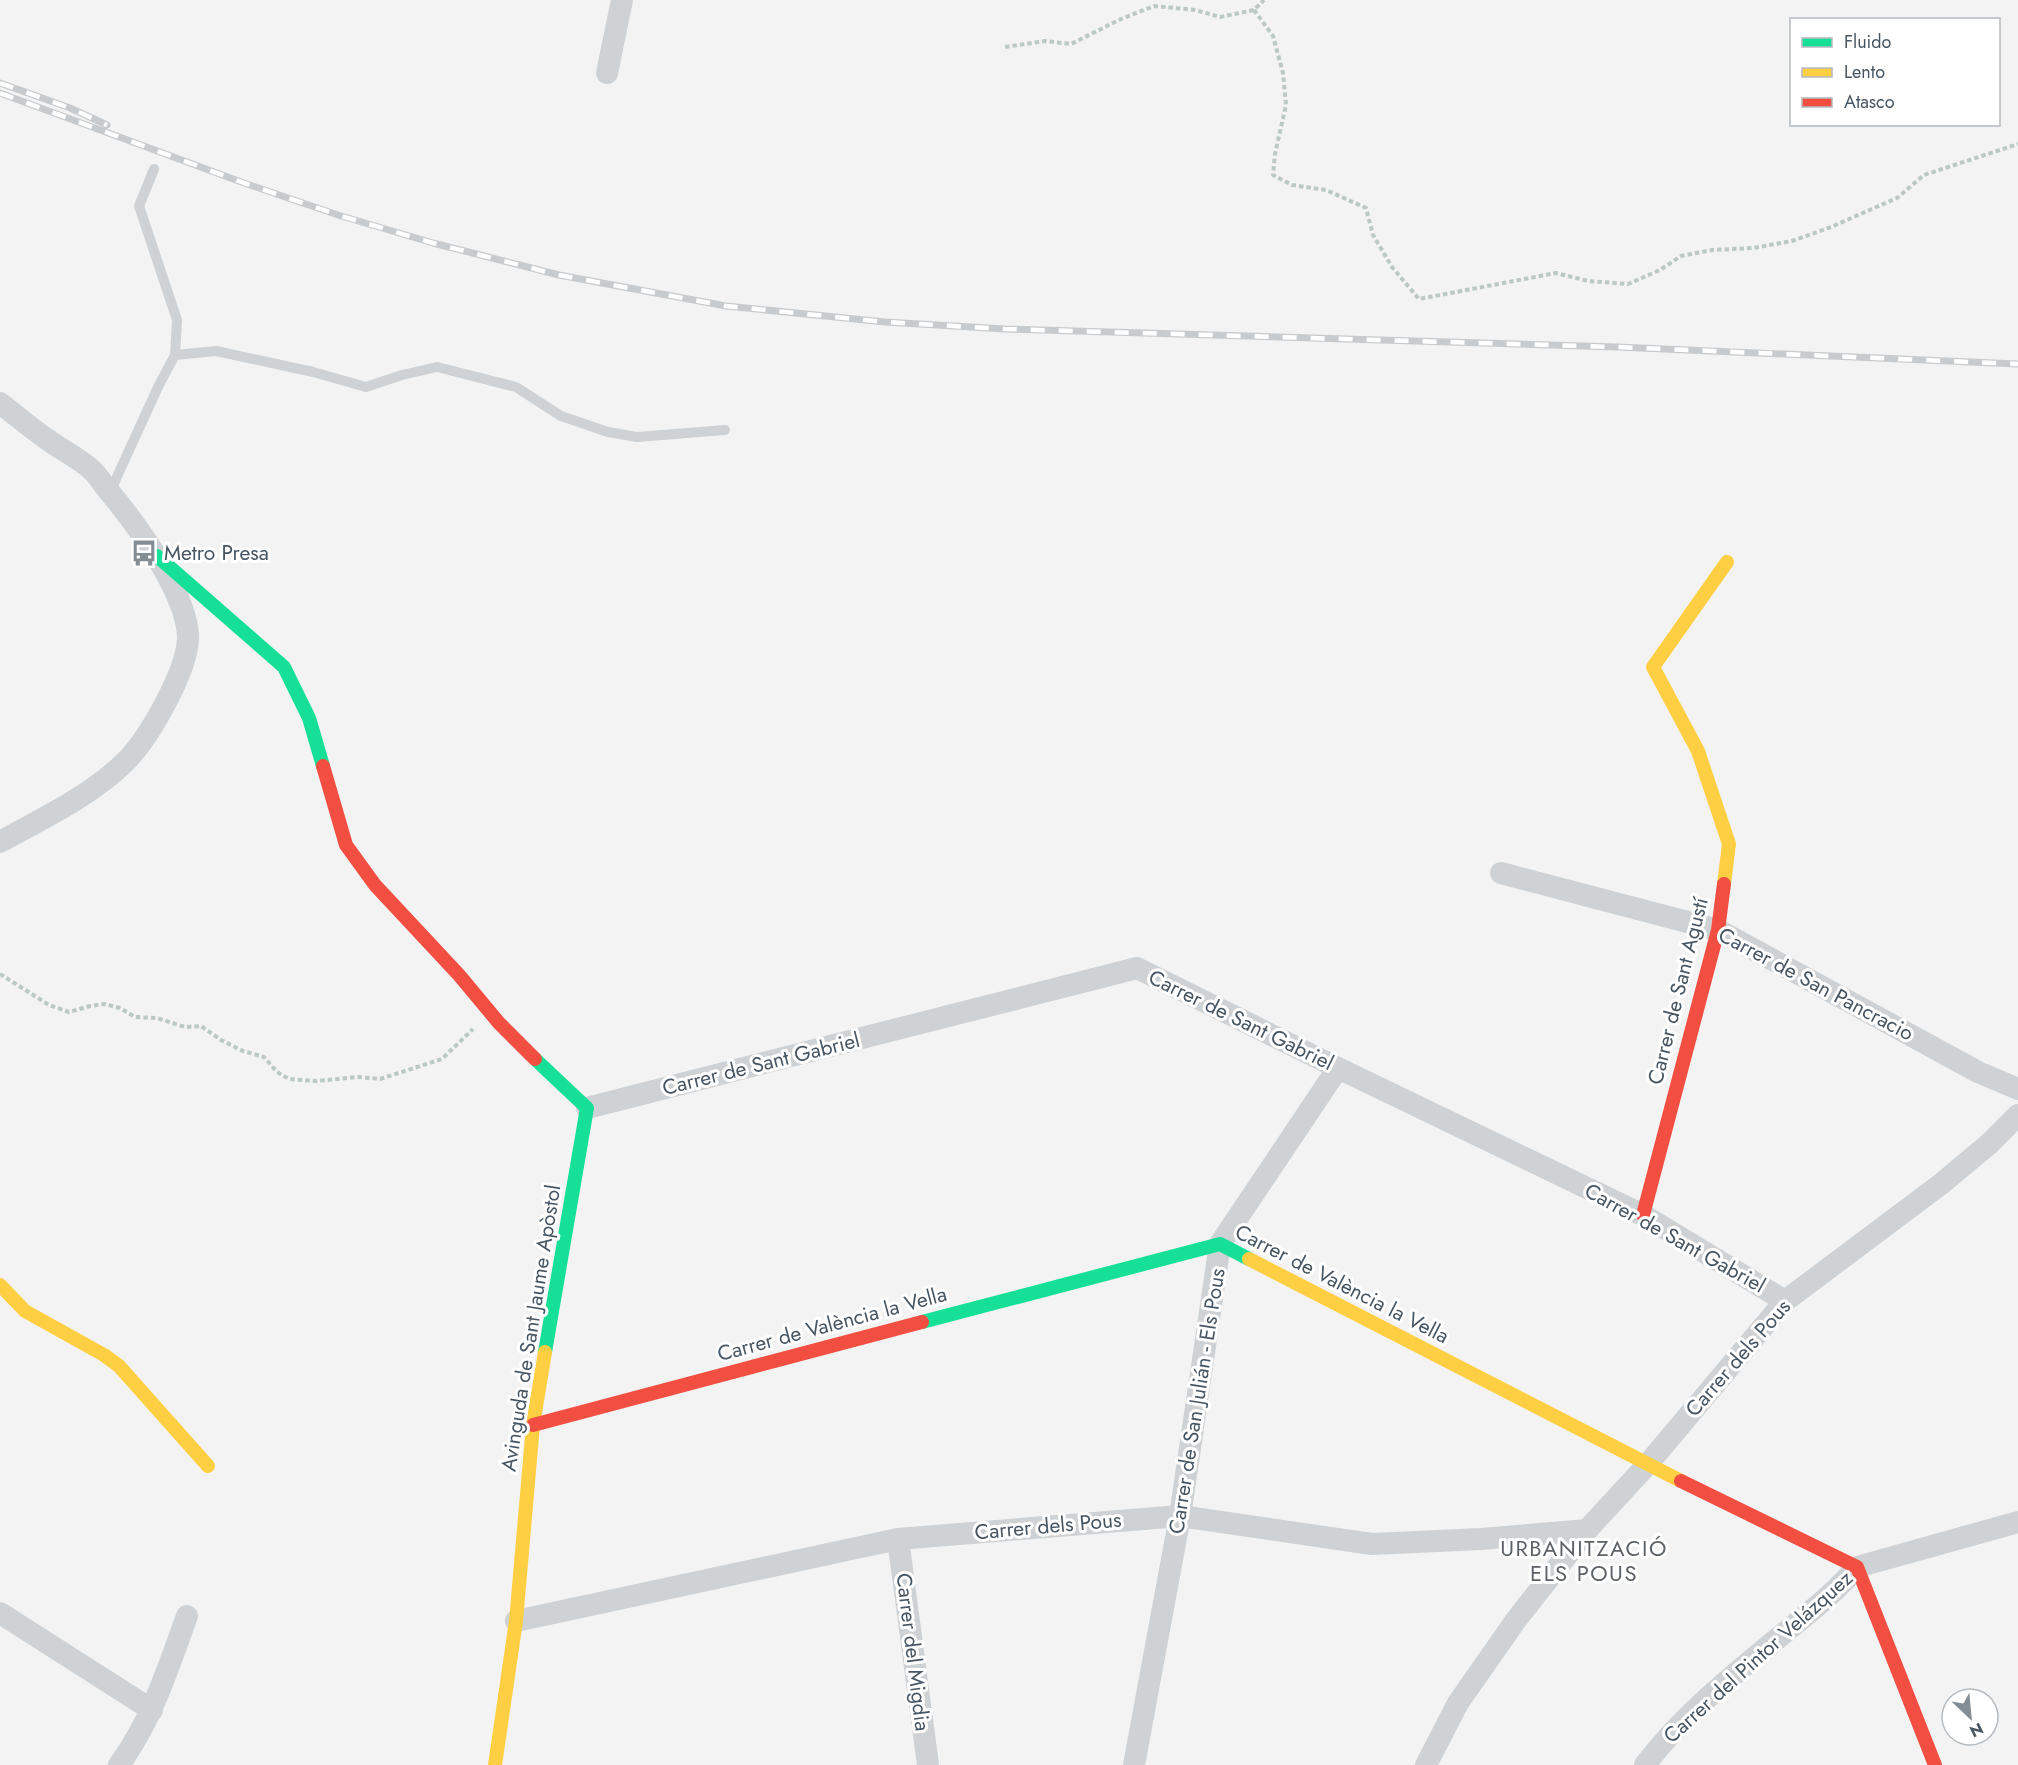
<svg xmlns="http://www.w3.org/2000/svg" width="2018" height="1765" viewBox="0 0 2018 1765" font-family="Jost,sans-serif">
	<style>
		.lines { fill: none; stroke-linecap: round; stroke-linejoin: round }
		.path { stroke: #bbc8c4; stroke-width: 4; stroke-dasharray: 4.5 3; stroke-linecap: butt }
		.lane { stroke: #ced2d4; stroke-width: 10 }
		.street { stroke: #ced2d4; stroke-width: 22 }
		.fast { stroke: #16e098; stroke-width: 14 }
		.slow { stroke: #ffcf43; stroke-width: 14 }
		.jam { stroke: #f24e42; stroke-width: 14 }
		.rail-casing { stroke: #c8cbcd; stroke-width: 7 }
		.rail { stroke: #fff; stroke-width: 4.5; stroke-dasharray: 14; stroke-linecap: butt }
		.labels { text-anchor: middle; dominant-baseline: central; stroke-width: 6; stroke-linejoin: round; paint-order: stroke }
		.poi-label { font-size: 21px; fill: #475662; stroke: #fff; text-anchor: start }
		.street-label { font-size: 21px; fill: #475662; stroke: #fff }
		.neighbourhood-label { font-size: 22px; letter-spacing: 1.5px; fill: #5d6268; stroke: #fff }
	</style>
	<rect width="100%" height="100%" fill="#f3f3f3"/>
	<g class="lines">
		<path class="path" d="M 1254,10 L 1273,36 L 1283,73 L 1286,105 L 1275,154 L 1273,175 L 1292,185 L 1326,190 L 1366,208 L 1373,235 L 1392,267 L 1419,299 L 1556,273 L 1588,281 L 1628,284 L 1660,270 L 1681,256 L 1712,250 L 1753,248 L 1792,241 L 1831,227 L 1897,198 L 1924,175 L 2018,144
			M 1005,47 L 1045,41 L 1071,44 L 1121,19 L 1154,6 L 1195,10 L 1220,17 L 1254,10 L 1264,0
			M 0,974 L 49,1005 L 69,1012 L 90,1006 L 104,1004 L 120,1008 L 135,1017 L 157,1018 L 185,1027 L 201,1026 L 221,1040 L 243,1051 L 264,1057 L 277,1072 L 289,1079 L 316,1081 L 358,1077 L 380,1079 L 442,1059 L 473,1029"/>
		<path class="lane" d="M 154,169 L 139,206 L 177,320 L 175,355
			M 110,492 L 158,387 L 175,355 L 216,351 L 313,372 L 366,387 L 402,375 L 437,367 L 516,387 L 561,416 L 608,432 L 637,437 L 725,430"/>
		<path class="street" d="M 607,73 L 622,0
			M 0,403 C 17,416 33,430 51,442 C 64,451 80,459 92,470 C 99,477 105,487 112,495 C 139,528 187,594 188,637 C 188,670 149,738 126,761 C 91,796 43,818 0,842
			M 1501,873 L 1718,930 L 1978,1072 L 2018,1089
			M 587,1108 L 1137,968 L 1338,1068 L 1643,1215 L 1785,1301
			M 898,1539 L 928,1765
			M 0,1613 L 152,1710
			M 516,1621 L 898,1539 L 1180,1516 L 1372,1544 L 1481,1539 L 1587,1530
			M 119,1765 C 152,1720 168,1668 187,1616
			M 1134,1765 L 1180,1516 L 1220,1244 L 1338,1068
			M 1426,1765 L 1458,1703 L 1516,1620 L 1587,1530 L 1647,1465 L 1785,1301 L 1941,1184 L 1989,1144 L 2018,1115
			M 1645,1765 C 1682,1716 1731,1677 1778,1638 C 1806,1615 1834,1594 1857,1567 L 2018,1522"/>
		<path class="fast" d="M 157,556 L 284,667 L 309,718 L 323,766
			M 535,1059 L 587,1108 L 545,1352
			M 922,1322 L 1220,1244 L 1249,1259"/>
		<path class="slow" d="M 1724,884 L 1729,844 L 1698,751 L 1653,667 L 1727,562
			M 1249,1259 L 1681,1481
			M 0,1285 L 25,1311 L 104,1355 L 119,1366 L 208,1466
			M 495,1765 L 516,1621 L 533,1425 L 545,1352"/>
		<path class="jam" d="M 323,766 L 346,845 L 375,885 L 459,975 L 499,1023 L 535,1059
			M 1643,1215 L 1718,930 L 1724,884
			M 533,1425 L 922,1322
			M 1681,1481 L 1857,1567 L 1935,1765"/>
		<g class="rail-casing">
			<path id="rail" d="M 0,83 L 70,108 L 107,125
				M 0,93 L 244,183 L 338,215 L 433,243 L 559,275 L 726,306 L 885,322 L 1005,329 L 1617,347 L 2018,364"/>
		</g>
		<use href="#rail" class="rail"/>
	</g>
	<defs>
		<g id="bus-bare" transform="scale(2.07)"><path d="M-5-6H5V4H4V6H2V4H-2V6H-4V4H-5ZM-3.5-4V0h7V-4ZM-3.5 1.2v1.5H-2V1.2ZM2 1.2v1.5H3.5V1.2Z" fill="#838d95" stroke="#fff" stroke-width="2.5" paint-order="stroke"/></g>
	</defs>
	<g fill-rule="evenodd">
		<use href="#bus-bare" x="144" y="553"/>
	</g>
	<g class="labels">
		<g class="poi-label">
			<text x="164" y="553">Metro Presa</text>
		</g>
		<g class="street-label">
			<text transform="translate(1816 984) rotate(28)">Carrer de San Pancracio</text>
			<text transform="translate(1678 991) rotate(-76)">Carrer de Sant Agustí</text>
			<text transform="translate(1241 1020) rotate(26)">Carrer de Sant Gabriel</text>
			<text transform="translate(761 1064) rotate(-14)">Carrer de Sant Gabriel</text>
			<text transform="translate(1675 1238) rotate(29)">Carrer de Sant Gabriel</text>
			<text transform="translate(1342 1284) rotate(27)">Carrer de València la Vella</text>
			<text transform="translate(832 1324) rotate(-15)">Carrer de València la Vella</text>
			<text transform="translate(531 1328) rotate(-81)">Avinguda de Sant Jaume Apòstol</text>
			<text transform="translate(1738 1358) rotate(-49)">Carrer dels Pous</text>
			<text transform="translate(1197 1401) rotate(-81)">Carrer de San Julián - Els Pous</text>
			<text transform="translate(1048 1526) rotate(-5)">Carrer dels Pous</text>
			<text transform="translate(913 1652) rotate(83)">Carrer del Migdia</text>
			<text transform="translate(1758 1657) rotate(-42)">Carrer del Pintor Velázquez</text>
		</g>
		<g class="neighbourhood-label">
			<text x="1584" y="1548">URBANITZACIÓ<tspan x="1584" dy="25">ELS POUS</tspan></text>
		</g>
	</g>
	<rect x="1790" y="18" width="210" height="108" fill="#ffffff" stroke="#b5bbc0" stroke-width="1.5"/>
	<rect x="1802" y="38" width="30" height="9" fill="#16e098" stroke="#b5bbc0" stroke-width="1.5"/>
	<text x="1844" y="48" font-size="18" fill="#475662">Fluido</text>
	<rect x="1802" y="68" width="30" height="9" fill="#ffcf43" stroke="#b5bbc0" stroke-width="1.5"/>
	<text x="1844" y="78" font-size="18" fill="#475662">Lento</text>
	<rect x="1802" y="98" width="30" height="9" fill="#f24e42" stroke="#b5bbc0" stroke-width="1.5"/>
	<text x="1844" y="108" font-size="18" fill="#475662">Atasco</text>
	<g transform="translate(1970 1717) rotate(154)"><circle r="28" fill="#ffffff" stroke="#b5bbc0" stroke-width="1.5"/>
	<path d="M0-4.5L10 22L0 15L-10 22Z" fill="#838d95"/>
	<text y="-9" font-size="16" font-weight="bold" text-anchor="middle" fill="#475662">N</text>
	</g>
</svg>
